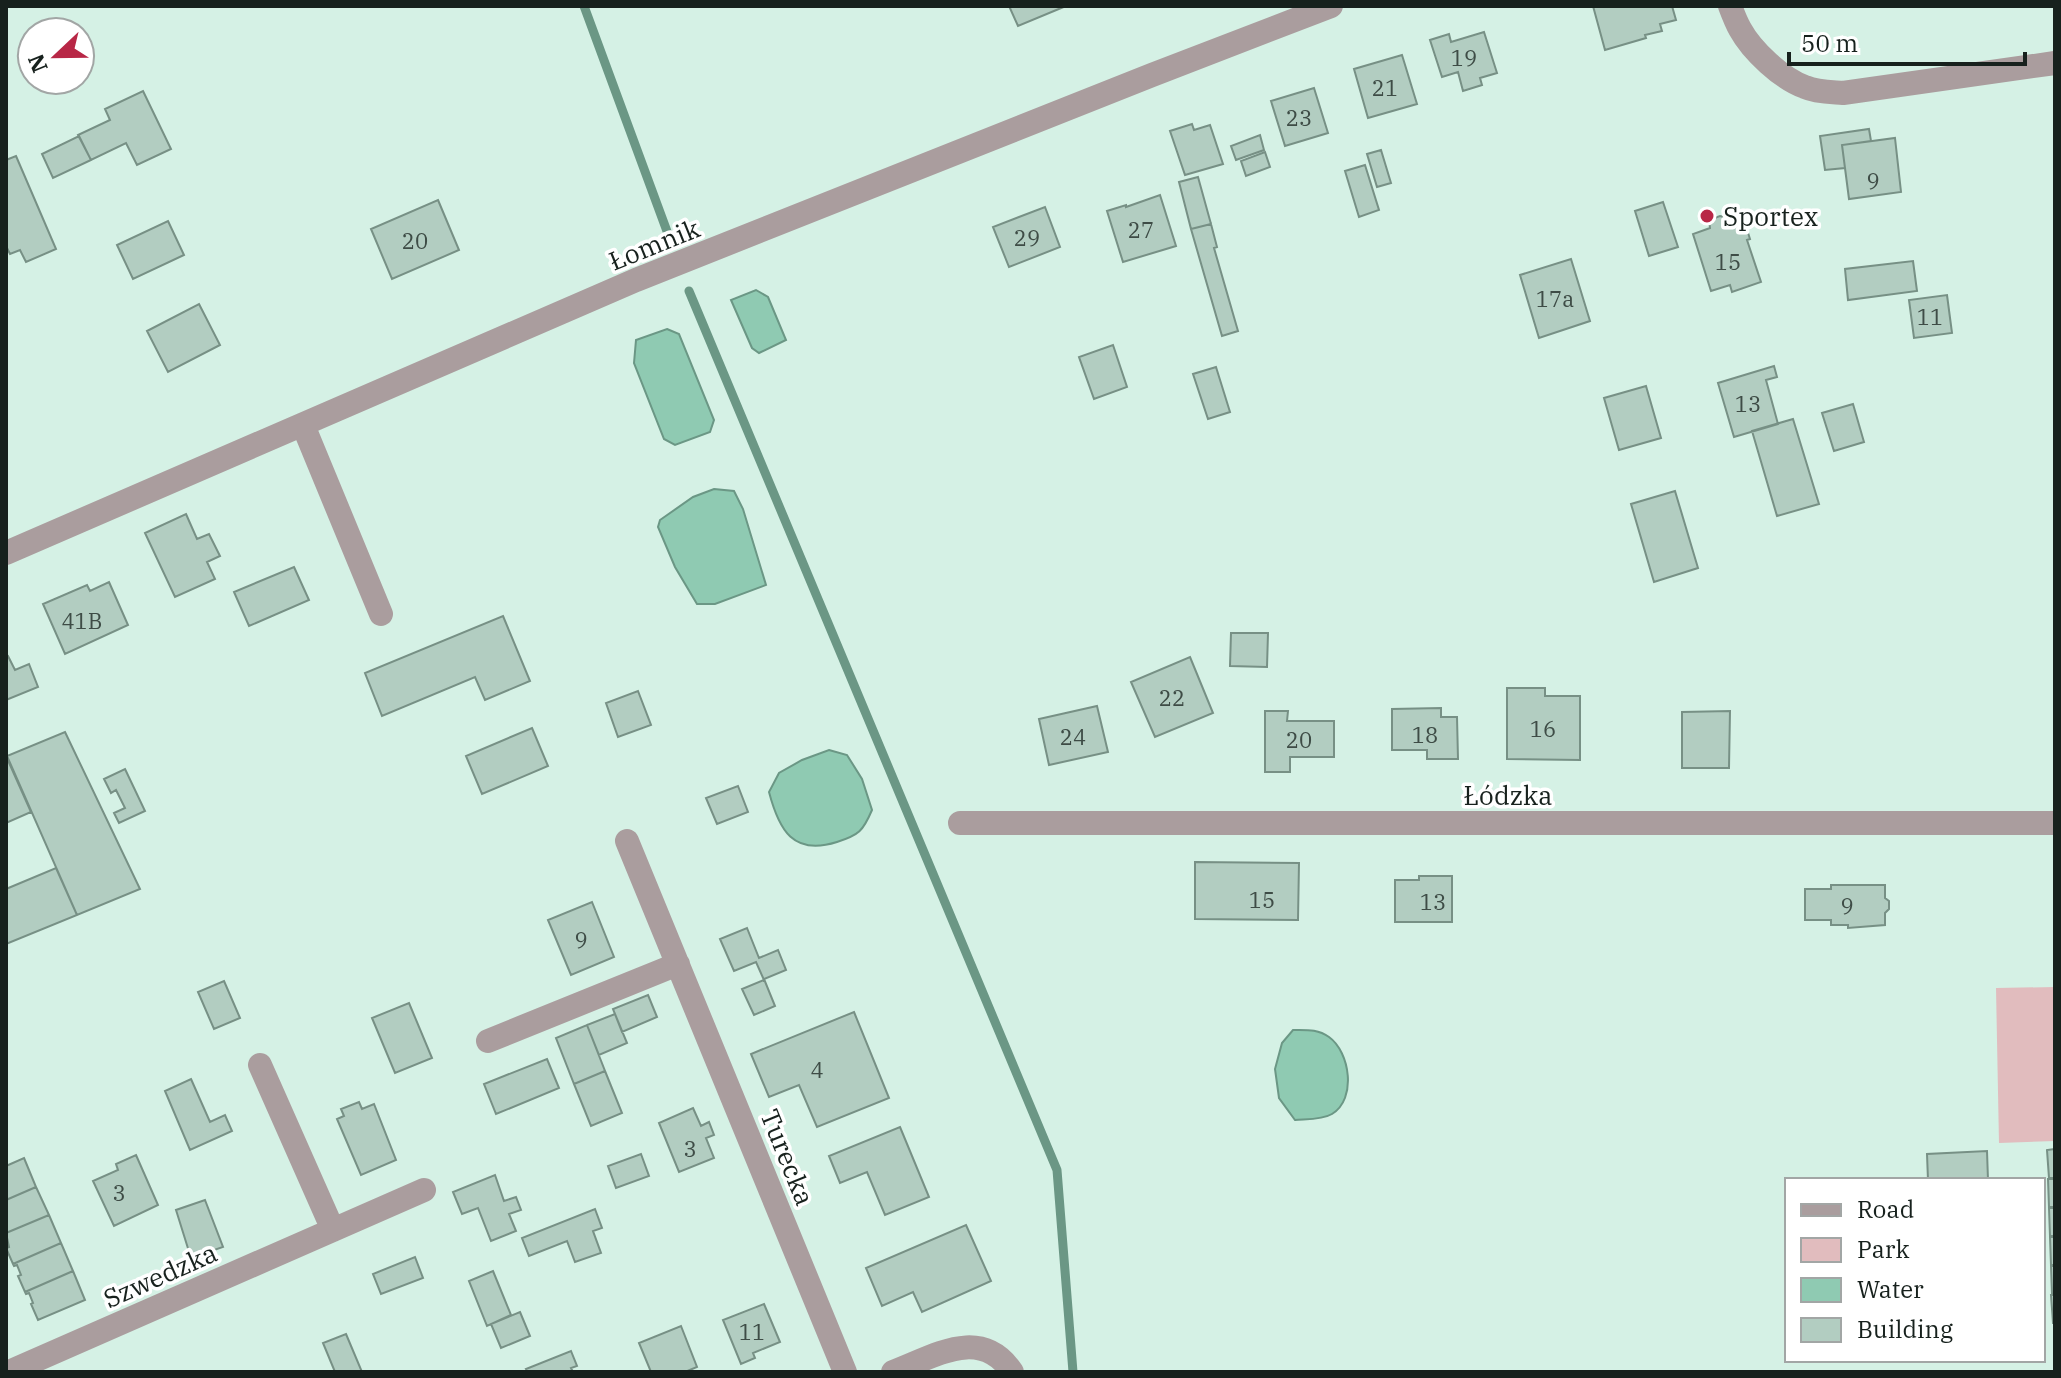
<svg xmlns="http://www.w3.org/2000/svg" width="2061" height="1378" viewBox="0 0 2061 1378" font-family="'IBM Plex Serif',serif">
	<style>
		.green { fill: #e1bcbe }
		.water { fill: #8fcab2; stroke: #6b9785; stroke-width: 2 }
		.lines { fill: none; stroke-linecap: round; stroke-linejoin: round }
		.stream { stroke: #6b9785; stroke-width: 9 }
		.building { fill: #b2cdc1; stroke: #779085; stroke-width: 2 }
		.minor { stroke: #aa9d9e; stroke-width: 24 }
		.poi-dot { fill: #b82746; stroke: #fff; stroke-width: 3 }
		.labels { text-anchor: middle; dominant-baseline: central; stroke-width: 7; stroke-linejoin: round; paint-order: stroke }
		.number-label { font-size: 22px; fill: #3e4c46 }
		.poi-label { font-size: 26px; fill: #17211d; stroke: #fff; text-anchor: start }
		.street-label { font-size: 26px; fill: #17211d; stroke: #fff }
	</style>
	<rect width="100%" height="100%" fill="#d5f1e5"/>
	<path class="green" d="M 2055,987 L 2055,1141 L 1999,1143 L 1996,988 Z"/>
	<path class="water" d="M 756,290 L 768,297 L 786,340 L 759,353 L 752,348 L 731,300 Z
		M 667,329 L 679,334 L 714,420 L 710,432 L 675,445 L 664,439 L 634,363 L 636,340 Z
		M 714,489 L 734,491 L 743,509 L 766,585 L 715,604 L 697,604 L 675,567 L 658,527 L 660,520 L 693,497 Z
		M 829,750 L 847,755 L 862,779 L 872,810 C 863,831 859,835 837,842 C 793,856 779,830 769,792 L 779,773 L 802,760 Z
		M 1293,1030 C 1307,1030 1318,1029 1329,1037 C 1350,1052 1357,1099 1332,1114 C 1322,1120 1306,1119 1295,1120 L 1279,1098 L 1275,1069 L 1282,1043 Z"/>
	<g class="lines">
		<path class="stream" d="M 584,6 L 668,234
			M 689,291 L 1057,1170 L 1073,1372"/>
	</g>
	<path class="building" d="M 1009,6 L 1066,6 L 1018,26 Z
		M 1593,6 L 1672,6 L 1676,20 L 1660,24 L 1662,31 L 1645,35 L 1646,38 L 1605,50 Z
		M 1484,32 L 1497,73 L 1480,78 L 1482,85 L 1463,91 L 1458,72 L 1442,77 L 1430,40 L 1449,34 L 1451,42 Z
		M 1402,55 L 1417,104 L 1368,118 L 1354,69 Z
		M 1314,88 L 1328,133 L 1285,146 L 1271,101 Z
		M 143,91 L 171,149 L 137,165 L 126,143 L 91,160 L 78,135 L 110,120 L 105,109 Z
		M 1192,124 L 1194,130 L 1210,125 L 1223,164 L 1185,175 L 1170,131 Z
		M 1869,129 L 1871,141 L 1842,145 L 1845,168 L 1825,170 L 1820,136 Z
		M 1260,135 L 1264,150 L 1236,160 L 1231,146 Z
		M 79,136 L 91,160 L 53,178 L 42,154 Z
		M 1895,138 L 1901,192 L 1849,199 L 1842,145 Z
		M 1381,150 L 1391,183 L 1377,187 L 1367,154 Z
		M 1265,152 L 1270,167 L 1246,176 L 1241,161 Z
		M 16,156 L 56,249 L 26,262 L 20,250 L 10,254 L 6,246 L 6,160 Z
		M 1365,165 L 1379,210 L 1359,217 L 1345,171 Z
		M 1198,177 L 1211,224 L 1191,229 L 1179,182 Z
		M 1160,195 L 1176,246 L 1123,262 L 1107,211 L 1126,205 L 1126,207 Z
		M 438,200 L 459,250 L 392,279 L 371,229 Z
		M 1663,202 L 1678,247 L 1649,256 L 1635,211 Z
		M 1045,207 L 1060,247 L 1009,267 L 993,227 Z
		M 1720,216 L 1724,217 L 1726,223 L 1743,217 L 1750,239 L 1747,240 L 1761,282 L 1732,292 L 1730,285 L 1711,291 L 1693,234 L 1710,228 L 1709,220 Z
		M 168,221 L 184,255 L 133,279 L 117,245 Z
		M 1211,224 L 1217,247 L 1214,248 L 1238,331 L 1222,336 L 1191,229 Z
		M 1571,259 L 1590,321 L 1539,338 L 1520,275 Z
		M 1913,261 L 1917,291 L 1848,300 L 1845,269 Z
		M 1947,295 L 1952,333 L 1914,338 L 1909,300 Z
		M 199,304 L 220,345 L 168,372 L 147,331 Z
		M 1113,345 L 1127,387 L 1094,399 L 1079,357 Z
		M 1774,366 L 1777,377 L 1766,380 L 1778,424 L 1734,437 L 1718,383 Z
		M 1216,367 L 1230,412 L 1208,419 L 1193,374 Z
		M 1646,386 L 1661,438 L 1619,450 L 1604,398 Z
		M 1853,404 L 1864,442 L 1834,451 L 1822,413 Z
		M 1793,419 L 1819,504 L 1777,516 L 1752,431 Z
		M 1675,491 L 1698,568 L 1654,582 L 1631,504 Z
		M 186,514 L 197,539 L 209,534 L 220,556 L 207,562 L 215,579 L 175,597 L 145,533 Z
		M 294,567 L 309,600 L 249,626 L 234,592 Z
		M 109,582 L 128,625 L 65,654 L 43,604 L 87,585 L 90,591 Z
		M 503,616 L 530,681 L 485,700 L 475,677 L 382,716 L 365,673 Z
		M 1231,633 L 1268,633 L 1267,667 L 1230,666 Z
		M 8,656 L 15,670 L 29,664 L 38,687 L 6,700 L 6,657 Z
		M 1190,657 L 1213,713 L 1155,737 L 1131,682 Z
		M 1507,688 L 1545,688 L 1545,696 L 1580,696 L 1580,760 L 1507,759 Z
		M 638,691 L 651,725 L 618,737 L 606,703 Z
		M 1097,706 L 1108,752 L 1049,765 L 1039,719 Z
		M 1441,708 L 1441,717 L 1457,717 L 1458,759 L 1427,759 L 1427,750 L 1392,750 L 1392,709 Z
		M 1265,711 L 1288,711 L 1287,721 L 1334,721 L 1334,757 L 1290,757 L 1290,772 L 1265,772 Z
		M 1730,711 L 1729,768 L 1682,768 L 1682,712 Z
		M 532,728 L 548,766 L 482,794 L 466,756 Z
		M 65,732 L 140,889 L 77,915 L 7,756 Z
		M 6,756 L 31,812 L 6,823 Z
		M 125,769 L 145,811 L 119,823 L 114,813 L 125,808 L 116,790 L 111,793 L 104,779 Z
		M 738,786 L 748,812 L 717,824 L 706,798 Z
		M 1195,862 L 1299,863 L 1298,920 L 1195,919 Z
		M 56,868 L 77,915 L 6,944 L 6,889 Z
		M 1419,876 L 1452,876 L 1452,922 L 1395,922 L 1395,880 L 1419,880 Z
		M 1831,885 L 1885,885 L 1885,898 L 1889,901 L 1889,909 L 1885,913 L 1885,925 L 1848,928 L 1848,925 L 1831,925 L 1831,920 L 1805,920 L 1805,889 L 1831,889 Z
		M 592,902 L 614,957 L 571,975 L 548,920 Z
		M 747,928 L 759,958 L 778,950 L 786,970 L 764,979 L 775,1006 L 754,1015 L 742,989 L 764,980 L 756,962 L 734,971 L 720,939 Z
		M 224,981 L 240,1018 L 214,1029 L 198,992 Z
		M 648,995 L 657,1017 L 622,1032 L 613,1009 Z
		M 409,1003 L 432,1058 L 395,1073 L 372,1018 Z
		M 854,1012 L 889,1098 L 817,1127 L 799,1085 L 769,1097 L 751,1054 Z
		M 615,1014 L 627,1043 L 599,1055 L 587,1025 Z
		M 587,1025 L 605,1071 L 574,1084 L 556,1038 Z
		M 547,1059 L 559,1088 L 496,1114 L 484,1084 Z
		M 605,1071 L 622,1113 L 591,1126 L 574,1084 Z
		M 191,1079 L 210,1122 L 225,1115 L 232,1131 L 190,1150 L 165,1091 Z
		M 359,1102 L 362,1109 L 374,1104 L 396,1160 L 361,1175 L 337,1119 L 344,1116 L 341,1109 Z
		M 693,1108 L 701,1126 L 709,1122 L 714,1135 L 706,1138 L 714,1158 L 679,1172 L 659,1123 Z
		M 900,1127 L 929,1197 L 885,1215 L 867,1172 L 840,1183 L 829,1156 Z
		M 2055,1149 L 2055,1178 L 2049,1178 L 2047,1150 Z
		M 1987,1151 L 1988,1180 L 1928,1180 L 1927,1154 Z
		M 641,1154 L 649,1176 L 616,1188 L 608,1166 Z
		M 136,1155 L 158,1205 L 114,1226 L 93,1181 L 118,1170 L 116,1164 Z
		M 24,1158 L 36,1187 L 6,1200 L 6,1166 Z
		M 495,1175 L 504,1201 L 516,1197 L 521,1210 L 509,1214 L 516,1231 L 491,1241 L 478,1208 L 462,1214 L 453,1192 Z
		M 2048,1179 L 2055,1179 L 2055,1207 L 2049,1207 Z
		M 36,1187 L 49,1215 L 6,1233 L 6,1200 Z
		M 205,1200 L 223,1247 L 191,1258 L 176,1210 Z
		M 2049,1208 L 2055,1208 L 2055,1236 L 2050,1236 Z
		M 595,1209 L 602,1228 L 593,1231 L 601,1253 L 575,1262 L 567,1241 L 529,1256 L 522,1238 Z
		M 49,1215 L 61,1243 L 13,1264 L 6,1248 L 9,1247 L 6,1233 Z
		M 966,1225 L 991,1281 L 922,1312 L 913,1292 L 882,1306 L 866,1268 Z
		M 2050,1237 L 2055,1237 L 2055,1265 L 2051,1265 Z
		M 61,1243 L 73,1271 L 25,1292 L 18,1276 L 21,1275 L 17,1265 L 14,1266 L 13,1264 Z
		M 415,1257 L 423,1278 L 381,1294 L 373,1274 Z
		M 2051,1266 L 2055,1266 L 2055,1294 L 2052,1294 Z
		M 73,1271 L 85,1300 L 38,1320 L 31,1304 L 33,1303 L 29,1293 L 26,1294 L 25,1292 Z
		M 493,1271 L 511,1315 L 487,1326 L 469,1281 Z
		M 2051,1295 L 2055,1295 L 2055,1323 L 2053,1323 Z
		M 764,1304 L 780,1342 L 753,1353 L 755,1358 L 741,1364 L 723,1320 Z
		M 520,1312 L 530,1336 L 501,1348 L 491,1324 Z
		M 681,1326 L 697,1367 L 685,1372 L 651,1372 L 639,1343 Z
		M 346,1334 L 362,1372 L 335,1372 L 323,1343 Z
		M 571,1351 L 577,1366 L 571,1368 L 573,1372 L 528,1372 L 526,1369 Z"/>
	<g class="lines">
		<path class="minor" d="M 1730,6 C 1733,14 1736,22 1740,29 C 1752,51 1782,79 1805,87 C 1816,92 1831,92 1843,93 L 2055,63
			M 303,425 L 381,614
			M 6,553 L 636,280 L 1152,75 L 1331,6
			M 960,823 L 2055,823
			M 627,841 L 845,1372
			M 488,1041 L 678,964
			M 260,1065 L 333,1230
			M 9,1372 L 424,1190
			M 893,1372 C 934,1357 980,1325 1012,1372"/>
	</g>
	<circle class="poi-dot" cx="1707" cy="216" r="8"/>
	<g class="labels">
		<g class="number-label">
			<text x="1464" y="57">19</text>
			<text x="1385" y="87">21</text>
			<text x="1299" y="117">23</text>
			<text x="1873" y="180">9</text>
			<text x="1141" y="229">27</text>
			<text x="1027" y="237">29</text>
			<text x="415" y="240">20</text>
			<text x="1728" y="261">15</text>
			<text x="1555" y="298">17a</text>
			<text x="1930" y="316">11</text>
			<text x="1748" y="403">13</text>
			<text x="82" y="620">41B</text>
			<text x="1172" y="697">22</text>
			<text x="1543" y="728">16</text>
			<text x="1425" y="734">18</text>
			<text x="1073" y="736">24</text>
			<text x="1299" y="739">20</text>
			<text x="1262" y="899">15</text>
			<text x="1433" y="901">13</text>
			<text x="1847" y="905">9</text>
			<text x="581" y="939">9</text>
			<text x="817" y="1069">4</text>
			<text x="690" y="1148">3</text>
			<text x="119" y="1192">3</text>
			<text x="752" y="1331">11</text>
		</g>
		<g class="poi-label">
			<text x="1723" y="216">Sportex</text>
		</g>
		<g class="street-label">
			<text transform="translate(654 244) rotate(-22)">Łomnik</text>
			<text x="1508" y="795">Łódzka</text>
			<text transform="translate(788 1157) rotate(68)">Turecka</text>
			<text transform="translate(160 1275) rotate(-24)">Szwedzka</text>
		</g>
	</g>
	<rect width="2061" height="1378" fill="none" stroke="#17211d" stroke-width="16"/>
	<rect x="1785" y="1178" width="260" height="184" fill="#ffffff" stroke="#a2a6a5" stroke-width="2"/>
	<rect x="1801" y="1204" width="40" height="12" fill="#aa9d9e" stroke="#a2a6a5" stroke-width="2"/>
	<text x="1857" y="1218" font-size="24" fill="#17211d">Road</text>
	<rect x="1801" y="1238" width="40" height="24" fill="#e1bcbe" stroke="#a2a6a5" stroke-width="2"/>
	<text x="1857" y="1258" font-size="24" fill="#17211d">Park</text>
	<rect x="1801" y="1278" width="40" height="24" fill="#8fcab2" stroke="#a2a6a5" stroke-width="2"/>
	<text x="1857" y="1298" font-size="24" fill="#17211d">Water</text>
	<rect x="1801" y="1318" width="40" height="24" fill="#b2cdc1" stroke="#a2a6a5" stroke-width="2"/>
	<text x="1857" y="1338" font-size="24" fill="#17211d">Building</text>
	<g transform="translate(56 56) rotate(248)"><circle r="38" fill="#ffffff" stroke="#a2a6a5" stroke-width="2"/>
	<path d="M0-6L14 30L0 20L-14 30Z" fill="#b82746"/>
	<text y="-12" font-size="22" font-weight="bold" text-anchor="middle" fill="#17211d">N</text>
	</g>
	<path d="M1789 52v12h236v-12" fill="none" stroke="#17211d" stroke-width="4"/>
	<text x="1801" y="52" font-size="24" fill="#17211d" stroke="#ffffff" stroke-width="6" paint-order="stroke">50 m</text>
</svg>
